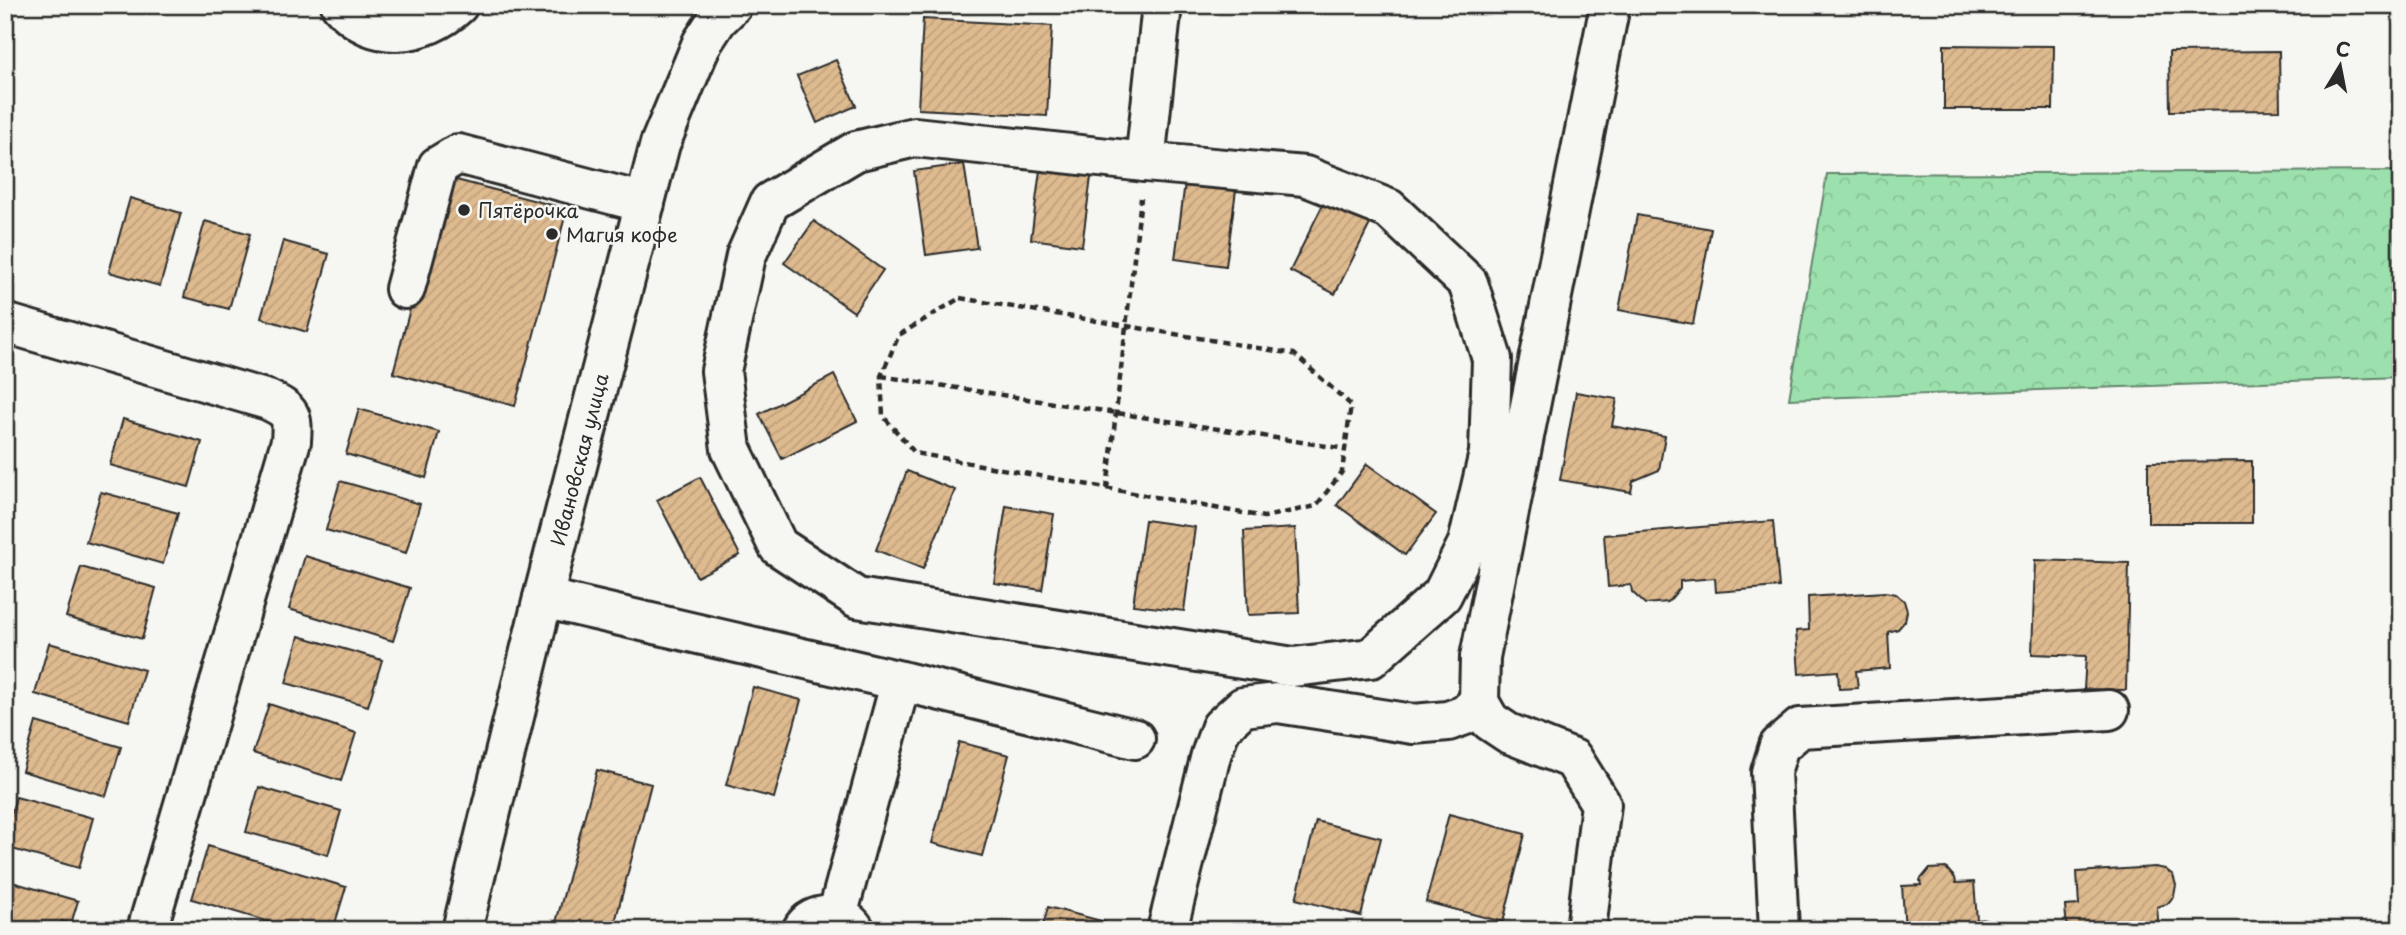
<svg xmlns="http://www.w3.org/2000/svg" width="2406" height="935" viewBox="0 0 2406 935" font-family="'Playpen Sans',sans-serif">
	<style>
		.forest { fill: url(#forest-crowns); stroke: #64866c; stroke-width: 2 }
		.building { fill: url(#building-hatch); stroke: #2b2b2b; stroke-width: 2 }
		.lines { fill: none; stroke-linecap: round; stroke-linejoin: round }
		.minor-casing { stroke: #2b2b2b; stroke-width: 44 }
		.path { stroke: #2b2b2b; stroke-width: 4.5; stroke-dasharray: 7 5; stroke-linecap: butt }
		.minor { stroke: #f6f6f2; stroke-width: 38 }
		.poi-dot { fill: #2b2b2b; stroke: #f6f6f2; stroke-width: 2.5 }
		.labels { text-anchor: middle; dominant-baseline: central; stroke-width: 5; stroke-linejoin: round; paint-order: stroke }
		.poi-label { font-size: 19px; fill: #2b2b2b; stroke: #f6f6f2; text-anchor: start }
		.street-label { font-size: 19px; fill: #2b2b2b; stroke: #f6f6f2 }
	</style>
	<defs>
		<pattern id="forest-crowns" width="20" height="18" patternUnits="userSpaceOnUse" patternTransform="scale(1.75)"><rect width="20" height="18" fill="#9ce1ad"/><path d="M2 6a3 3 0 1 1 6 0M12 15a3 3 0 1 1 6 0" fill="none" stroke="#87c195"/></pattern>
		<pattern id="building-hatch" width="6" height="6" patternUnits="userSpaceOnUse" patternTransform="scale(1.75)"><rect width="6" height="6" fill="#deba8f"/><path d="M-1 1l2-2M0 6l6-6M5 7l2-2" fill="none" stroke="#bfa07c"/></pattern>
	</defs>
	<rect width="100%" height="100%" fill="#f6f6f2"/>
	<filter id="ink" filterUnits="userSpaceOnUse"><feTurbulence type="fractalNoise" baseFrequency=".0143" numOctaves="2"/><feDisplacementMap in="SourceGraphic" scale="14" xChannelSelector="R" yChannelSelector="G"/><feConvolveMatrix kernelMatrix="1 2 1 2 8 2 1 2 1" color-interpolation-filters="sRGB"/></filter>
	<g filter="url(#ink)">
		<path class="forest" d="M 2401,171 L 2401,377 L 1789,399 L 1827,174 Z"/>
		<path class="building" d="M 923,19 L 1052,26 L 1047,116 L 918,109 Z
			M 1944,45 L 2054,46 L 2053,109 L 1944,109 Z
			M 2279,51 L 2280,110 L 2170,111 L 2169,52 Z
			M 836,60 L 856,106 L 817,123 L 797,76 Z
			M 1042,155 L 1093,162 L 1082,246 L 1031,239 Z
			M 964,164 L 977,248 L 926,255 L 914,171 Z
			M 1186,175 L 1237,182 L 1226,266 L 1175,259 Z
			M 445,177 L 567,209 L 515,406 L 393,373 Z
			M 1327,196 L 1373,218 L 1335,294 L 1290,271 Z
			M 130,198 L 181,213 L 160,286 L 109,272 Z
			M 1637,215 L 1711,229 L 1693,324 L 1619,310 Z
			M 205,221 L 250,234 L 229,309 L 184,297 Z
			M 814,221 L 883,270 L 854,312 L 784,263 Z
			M 283,241 L 329,254 L 307,332 L 261,318 Z
			M 834,375 L 857,421 L 782,459 L 759,414 Z
			M 1576,392 L 1617,399 L 1612,426 L 1665,436 L 1659,470 L 1633,481 L 1631,492 L 1560,480 Z
			M 359,409 L 439,432 L 426,478 L 346,454 Z
			M 123,419 L 202,442 L 189,487 L 110,465 Z
			M 2252,461 L 2252,523 L 2148,523 L 2148,462 Z
			M 1367,464 L 1436,514 L 1405,555 L 1337,505 Z
			M 907,471 L 955,490 L 923,569 L 876,550 Z
			M 700,477 L 740,555 L 697,577 L 657,500 Z
			M 340,481 L 420,504 L 406,553 L 326,530 Z
			M 101,492 L 178,513 L 163,564 L 86,542 Z
			M 1006,506 L 1054,514 L 1042,590 L 994,583 Z
			M 1145,520 L 1195,527 L 1184,611 L 1133,605 Z
			M 1773,521 L 1779,587 L 1716,592 L 1715,578 L 1680,581 L 1680,588 L 1668,602 L 1645,604 L 1632,592 L 1631,585 L 1608,587 L 1604,535 Z
			M 1295,528 L 1299,613 L 1248,615 L 1244,531 Z
			M 305,556 L 410,588 L 393,641 L 289,609 Z
			M 2035,560 L 2129,563 L 2126,690 L 2084,689 L 2086,656 L 2032,654 Z
			M 81,567 L 156,588 L 142,639 L 66,617 Z
			M 1885,592 L 1896,594 L 1904,601 L 1907,611 L 1905,621 L 1898,629 L 1888,632 L 1890,668 L 1856,671 L 1858,688 L 1839,689 L 1838,671 L 1799,674 L 1796,631 L 1809,630 L 1808,597 Z
			M 299,636 L 382,660 L 368,706 L 286,683 Z
			M 49,643 L 144,670 L 129,721 L 35,694 Z
			M 753,687 L 801,700 L 774,798 L 726,785 Z
			M 269,704 L 356,733 L 341,781 L 253,753 Z
			M 36,722 L 121,747 L 106,796 L 22,771 Z
			M 959,742 L 1009,755 L 982,856 L 932,843 Z
			M 597,770 L 651,784 L 613,930 L 554,930 Z
			M 259,787 L 341,811 L 328,855 L 246,832 Z
			M 16,797 L 93,818 L 79,868 L 5,847 L 5,835 Z
			M 1449,814 L 1525,834 L 1503,922 L 1426,902 Z
			M 1316,821 L 1381,838 L 1361,916 L 1296,899 Z
			M 208,846 L 346,887 L 333,930 L 296,930 L 192,899 Z
			M 2155,867 L 2165,869 L 2173,875 L 2176,885 L 2174,896 L 2167,904 L 2157,907 L 2159,930 L 2067,930 L 2065,906 L 2079,905 L 2077,872 Z
			M 1946,868 L 1955,878 L 1956,883 L 1974,882 L 1977,920 L 1986,919 L 1987,930 L 1905,930 L 1902,886 L 1921,885 L 1920,880 L 1929,869 Z
			M 5,880 L 78,901 L 71,924 L 62,921 L 59,930 L 5,930 Z
			M 1048,907 L 1105,922 L 1103,930 L 1042,930 Z"/>
		<g class="lines">
			<g class="minor-casing">
				<g id="minor">
					<path d="M 341,5 C 373,43 425,36 458,5"/>
					<path d="M 915,137 L 1145,162 L 1305,176 L 1389,209 L 1468,283 L 1492,359 L 1489,453 L 1468,543 L 1442,595 L 1371,658 L 1293,667 L 857,598 L 778,546 L 731,449 L 721,371 L 746,256 L 770,202 L 856,151 Z"/>
					<path d="M 1145,162 L 1162,5"/>
					<path d="M 405,289 L 438,166 L 458,154 L 645,203"/>
					<path d="M 5,323 L 268,400 C 291,411 293,415 291,441 L 147,930"/>
					<path d="M 543,598 L 901,681 L 1135,739"/>
					<path d="M 837,916 L 901,681"/>
					<path id="s1" d="M 462,930 L 543,598 L 660,144 L 702,43 L 717,20 L 732,5"/>
					<path d="M 802,930 C 812,911 844,911 855,930"/>
					<path d="M 1167,930 L 1211,755 L 1221,727 L 1243,707 L 1278,703 L 1413,724 L 1448,721 L 1465,715 L 1479,702"/>
					<path d="M 1586,930 L 1601,804 L 1573,759 L 1508,733 L 1490,721 L 1479,702 L 1480,657 L 1610,5"/>
					<path d="M 1779,930 L 1771,772 L 1779,746 L 1800,728 L 2109,710"/>
				</g>
			</g>
			<path class="path" d="M 960,298 L 1294,354 L 1351,405 L 1342,472 L 1316,506 L 1264,517 L 915,453 L 883,416 L 881,376 L 899,335 Z
				M 881,376 L 1346,449
				M 1107,489 L 1141,198"/>
			<use href="#minor" class="minor"/>
		</g>
	</g>
	<g class="poi-dot">
		<circle cx="464" cy="210" r="7"/>
		<circle cx="552" cy="234" r="7"/>
	</g>
	<g class="labels">
		<g class="poi-label">
			<text x="478" y="210">Пятёрочка</text>
			<text x="566" y="234">Магия кофе</text>
		</g>
		<g class="street-label">
			<text stroke="none"><textPath href="#s1" startOffset="485">Ивановская улица</textPath></text>
		</g>
	</g>
	<rect width="2406" height="935" fill="none" stroke="#f6f6f2" stroke-width="28"/>
	<rect x="14" y="14" width="2378" height="907" fill="none" stroke="#2b2b2b" stroke-width="2.5" filter="url(#ink)"/>
	<g transform="translate(2340 66) rotate(10)" stroke="#f6f6f2" stroke-width="5" paint-order="stroke">
	<path d="M0-5L12 26L0 18L-12 26Z" fill="#2b2b2b"/>
	<text y="-10" font-size="19" font-weight="bold" text-anchor="middle" fill="#2b2b2b">С</text>
	</g>
</svg>
